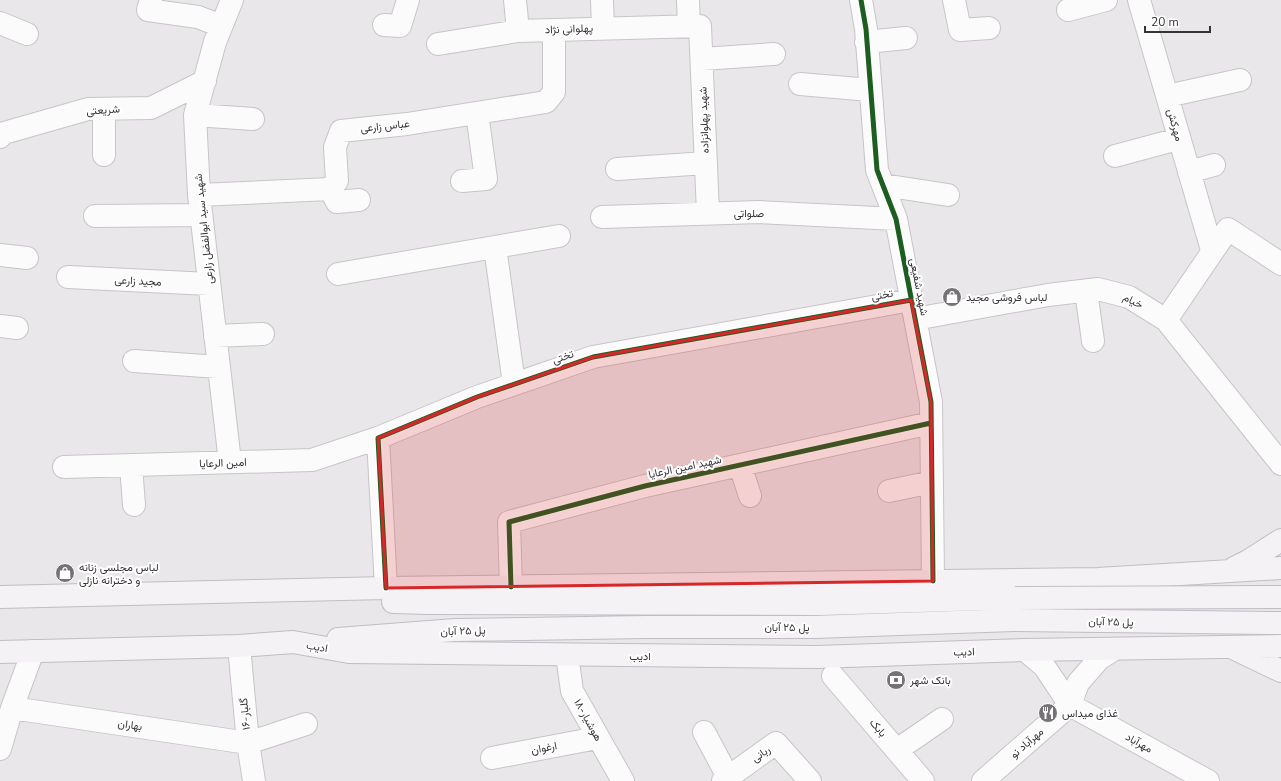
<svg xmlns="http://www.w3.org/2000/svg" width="1281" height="781" viewBox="0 0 1281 781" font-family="'Nunito Sans',Vazirmatn,sans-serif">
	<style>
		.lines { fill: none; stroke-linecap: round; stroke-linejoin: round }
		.minor-casing { stroke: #c7c5c7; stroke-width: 24 }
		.major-casing { stroke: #c2bcc4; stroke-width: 24 }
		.minor { stroke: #fcfbfc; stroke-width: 22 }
		.major { stroke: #f5f2f6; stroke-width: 22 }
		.major-bridge-casing { stroke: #c2bcc4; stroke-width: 24; stroke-linecap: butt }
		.major-bridge { stroke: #f5f2f6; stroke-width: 22 }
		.cycleway-casing { stroke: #fff; stroke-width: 8 }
		.cycleway { stroke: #1b5e20; stroke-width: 5 }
		.marked { fill: #d62828; fill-opacity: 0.2; stroke: #d62828; stroke-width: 3; stroke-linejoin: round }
		.labels { text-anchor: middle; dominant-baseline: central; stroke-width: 4; stroke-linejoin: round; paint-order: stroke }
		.street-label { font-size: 11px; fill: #353336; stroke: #fff }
		.poi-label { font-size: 11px; fill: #353336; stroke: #fff; text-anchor: start }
	</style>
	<rect width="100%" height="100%" fill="#e9e7ea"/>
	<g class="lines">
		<g class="minor-casing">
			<path id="minor" d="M 151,0 L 148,10 L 198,17 L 221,26
				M 515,0 L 518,31
				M 602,0 L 603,28
				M 688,0 L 689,26
				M 861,0 L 866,29 L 877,170 L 896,219 L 931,402 L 933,581
				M 954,0 L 960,30 L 989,28
				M 1139,0 L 1212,250
				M 1068,10 L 1106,0
				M 0,23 L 27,34
				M 384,25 L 400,26 L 408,0
				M 866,42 L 906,38
				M 438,44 L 518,31 L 700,26 L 708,213
				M 702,59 L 774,54
				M 800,84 L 870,90
				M 1167,96 L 1240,80
				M 104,109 L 104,155
				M 195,115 L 253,119
				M 0,137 L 4,133 L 88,109 L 151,108 L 205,81
				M 1115,156 L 1178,139
				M 617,169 L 706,163
				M 1189,172 L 1214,165
				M 462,181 L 486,179 L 477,113
				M 883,185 L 948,195
				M 330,189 L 337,202 L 359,200
				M 199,195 L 330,189 L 337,181 L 335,147 L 341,131 L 407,124 L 546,102 L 554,92 L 554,30
				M 95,216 L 201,215
				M 602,217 L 759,212 L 896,219
				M 495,247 L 514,384
				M 0,255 L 27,258
				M 338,274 L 559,236
				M 68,277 L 209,284
				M 1086,291 L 1093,341
				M 915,319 L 1048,295 L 1098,289 L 1129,297 L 1166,320 L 1281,464
				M 1166,320 L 1228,229 L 1281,264
				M 0,326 L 17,328
				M 215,336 L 263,334
				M 134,361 L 218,367
				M 230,462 L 199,195 L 195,115 L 215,42 L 232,0
				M 740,465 L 750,496
				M 131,466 L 134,505
				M 64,467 L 312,460 L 378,438
				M 889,491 L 932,482
				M 511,587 L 509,522 L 645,486 L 931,423
				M 386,588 L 378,438 L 477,397 L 593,357 L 911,300
				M 239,646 L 248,743 L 254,781
				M 1025,650 L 1044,666 L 1070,705 L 1208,781
				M 567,655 L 572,691 L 623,781
				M 833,676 L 923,781
				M 1070,705 L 1078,683 L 1099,659 L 1113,650
				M 12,708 L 248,743 L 306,724
				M 704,732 L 728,777
				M 0,749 L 12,708 L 33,651
				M 897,750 L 942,719
				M 492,758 L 597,738
				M 723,781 L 776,743 L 810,781
				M 983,781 L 1070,705"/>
		</g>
		<g class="major-casing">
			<path id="major" d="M 1234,568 L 1248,561 L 1281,540
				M 0,597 L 386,588 L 1098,579 L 1281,568
				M 393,602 L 430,603 L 819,604 L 1015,598
				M 338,639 L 455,630 L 646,627 L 814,627 L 1014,620
				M 1235,649 L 1281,671
				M 0,652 L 239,646 L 293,642 L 349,652 L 817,657 L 1025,650 L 1281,646"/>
		</g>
		<use href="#minor" class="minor"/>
		<use href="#major" class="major"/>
		<g class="major-bridge-casing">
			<path id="major-bridge" d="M 1015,598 L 1281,597
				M 1014,620 L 1281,623"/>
		</g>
		<use href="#major-bridge" class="major-bridge"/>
		<g class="cycleway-casing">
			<path id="cycleway" d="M 861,0 L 866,29 L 877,170 L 896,219 L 931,402 L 933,581
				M 511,587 L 509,522 L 645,486 L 931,423
				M 386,588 L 378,438 L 477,397 L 593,357 L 911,300"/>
		</g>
		<use href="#cycleway" class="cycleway"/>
	</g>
	<path class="marked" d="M 911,300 L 931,402 L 933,581 L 386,588 L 378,438 L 477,397 L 593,357 Z"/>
	<defs>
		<g id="shop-disc" transform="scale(1)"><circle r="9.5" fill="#747275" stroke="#fff"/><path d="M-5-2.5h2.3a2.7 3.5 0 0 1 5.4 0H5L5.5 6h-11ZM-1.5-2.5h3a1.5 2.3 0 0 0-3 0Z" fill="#fff"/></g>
		<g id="bank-disc" transform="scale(1)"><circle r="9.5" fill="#747275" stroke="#fff"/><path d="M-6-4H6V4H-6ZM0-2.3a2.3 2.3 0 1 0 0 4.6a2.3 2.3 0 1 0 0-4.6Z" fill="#fff"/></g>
		<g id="restaurant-disc" transform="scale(1)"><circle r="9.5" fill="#747275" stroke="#fff"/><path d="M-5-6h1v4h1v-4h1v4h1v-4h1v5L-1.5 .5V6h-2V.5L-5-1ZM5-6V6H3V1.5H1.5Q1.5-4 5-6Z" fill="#fff"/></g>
	</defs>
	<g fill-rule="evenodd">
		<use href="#shop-disc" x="952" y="297"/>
		<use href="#shop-disc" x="65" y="573"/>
		<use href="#bank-disc" x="896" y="680"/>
		<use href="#restaurant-disc" x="1048" y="713"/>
	</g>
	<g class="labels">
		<g class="street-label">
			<text transform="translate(569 29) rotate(-2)">پهلوانی نژاد</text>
			<text transform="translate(103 110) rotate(-4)">شریعتی</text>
			<text transform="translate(704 120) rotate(-92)">شهید پهلوانزاده</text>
			<text transform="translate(1175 125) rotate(75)">مهرکش</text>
			<text transform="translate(385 126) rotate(-6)">عباس زارعی</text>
			<text x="749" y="213">صلواتی</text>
			<text transform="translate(204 229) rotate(-96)">شهید سید ابوالفضل زارعی</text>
			<text transform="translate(138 281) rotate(3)">مجید زارعی</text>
			<text transform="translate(919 287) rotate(79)">شهید شفیعی</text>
			<text transform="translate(882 295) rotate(-11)">تختی</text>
			<text transform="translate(1133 301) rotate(26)">خیام</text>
			<text transform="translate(563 357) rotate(-19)">تختی</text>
			<text transform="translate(223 463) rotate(-2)">امین الرعایا</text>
			<text transform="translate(685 467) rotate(-12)">شهید امین الرعایا</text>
			<text transform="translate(1111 622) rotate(1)">پل ۲۵ آبان</text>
			<text x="787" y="627">پل ۲۵ آبان</text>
			<text transform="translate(463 631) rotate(-2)">پل ۲۵ آبان</text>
			<text transform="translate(317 647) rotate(10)">ادیب</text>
			<text transform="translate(964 652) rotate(-2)">ادیب</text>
			<text x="640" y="656">ادیب</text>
			<text transform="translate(245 714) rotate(-95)">۱۶-گلبار</text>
			<text transform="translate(588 720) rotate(61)">۱۸-هوشیار</text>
			<text transform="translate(130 725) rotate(8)">بهاران</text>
			<text transform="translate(878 728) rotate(49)">بابک</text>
			<text transform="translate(1027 743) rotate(-41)">مهرآباد نو</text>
			<text transform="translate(1139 743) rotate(29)">مهرآباد</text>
			<text transform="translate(544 748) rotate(-11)">ارغوان</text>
			<text transform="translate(761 754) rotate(-35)">ربانی</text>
		</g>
		<g class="poi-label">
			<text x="966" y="297">لباس فروشی مجید</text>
			<text x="79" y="567">لباس مجلسی زنانه<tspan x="79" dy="13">و دخترانه نازلی</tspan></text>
			<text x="910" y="680">بانک شهر</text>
			<text x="1062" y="713">غذای میداس</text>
		</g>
	</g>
	<path d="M1145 26v6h65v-6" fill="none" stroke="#353336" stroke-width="2"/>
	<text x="1151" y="26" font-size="12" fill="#353336" stroke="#ffffff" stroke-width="3" paint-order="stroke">20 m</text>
</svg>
